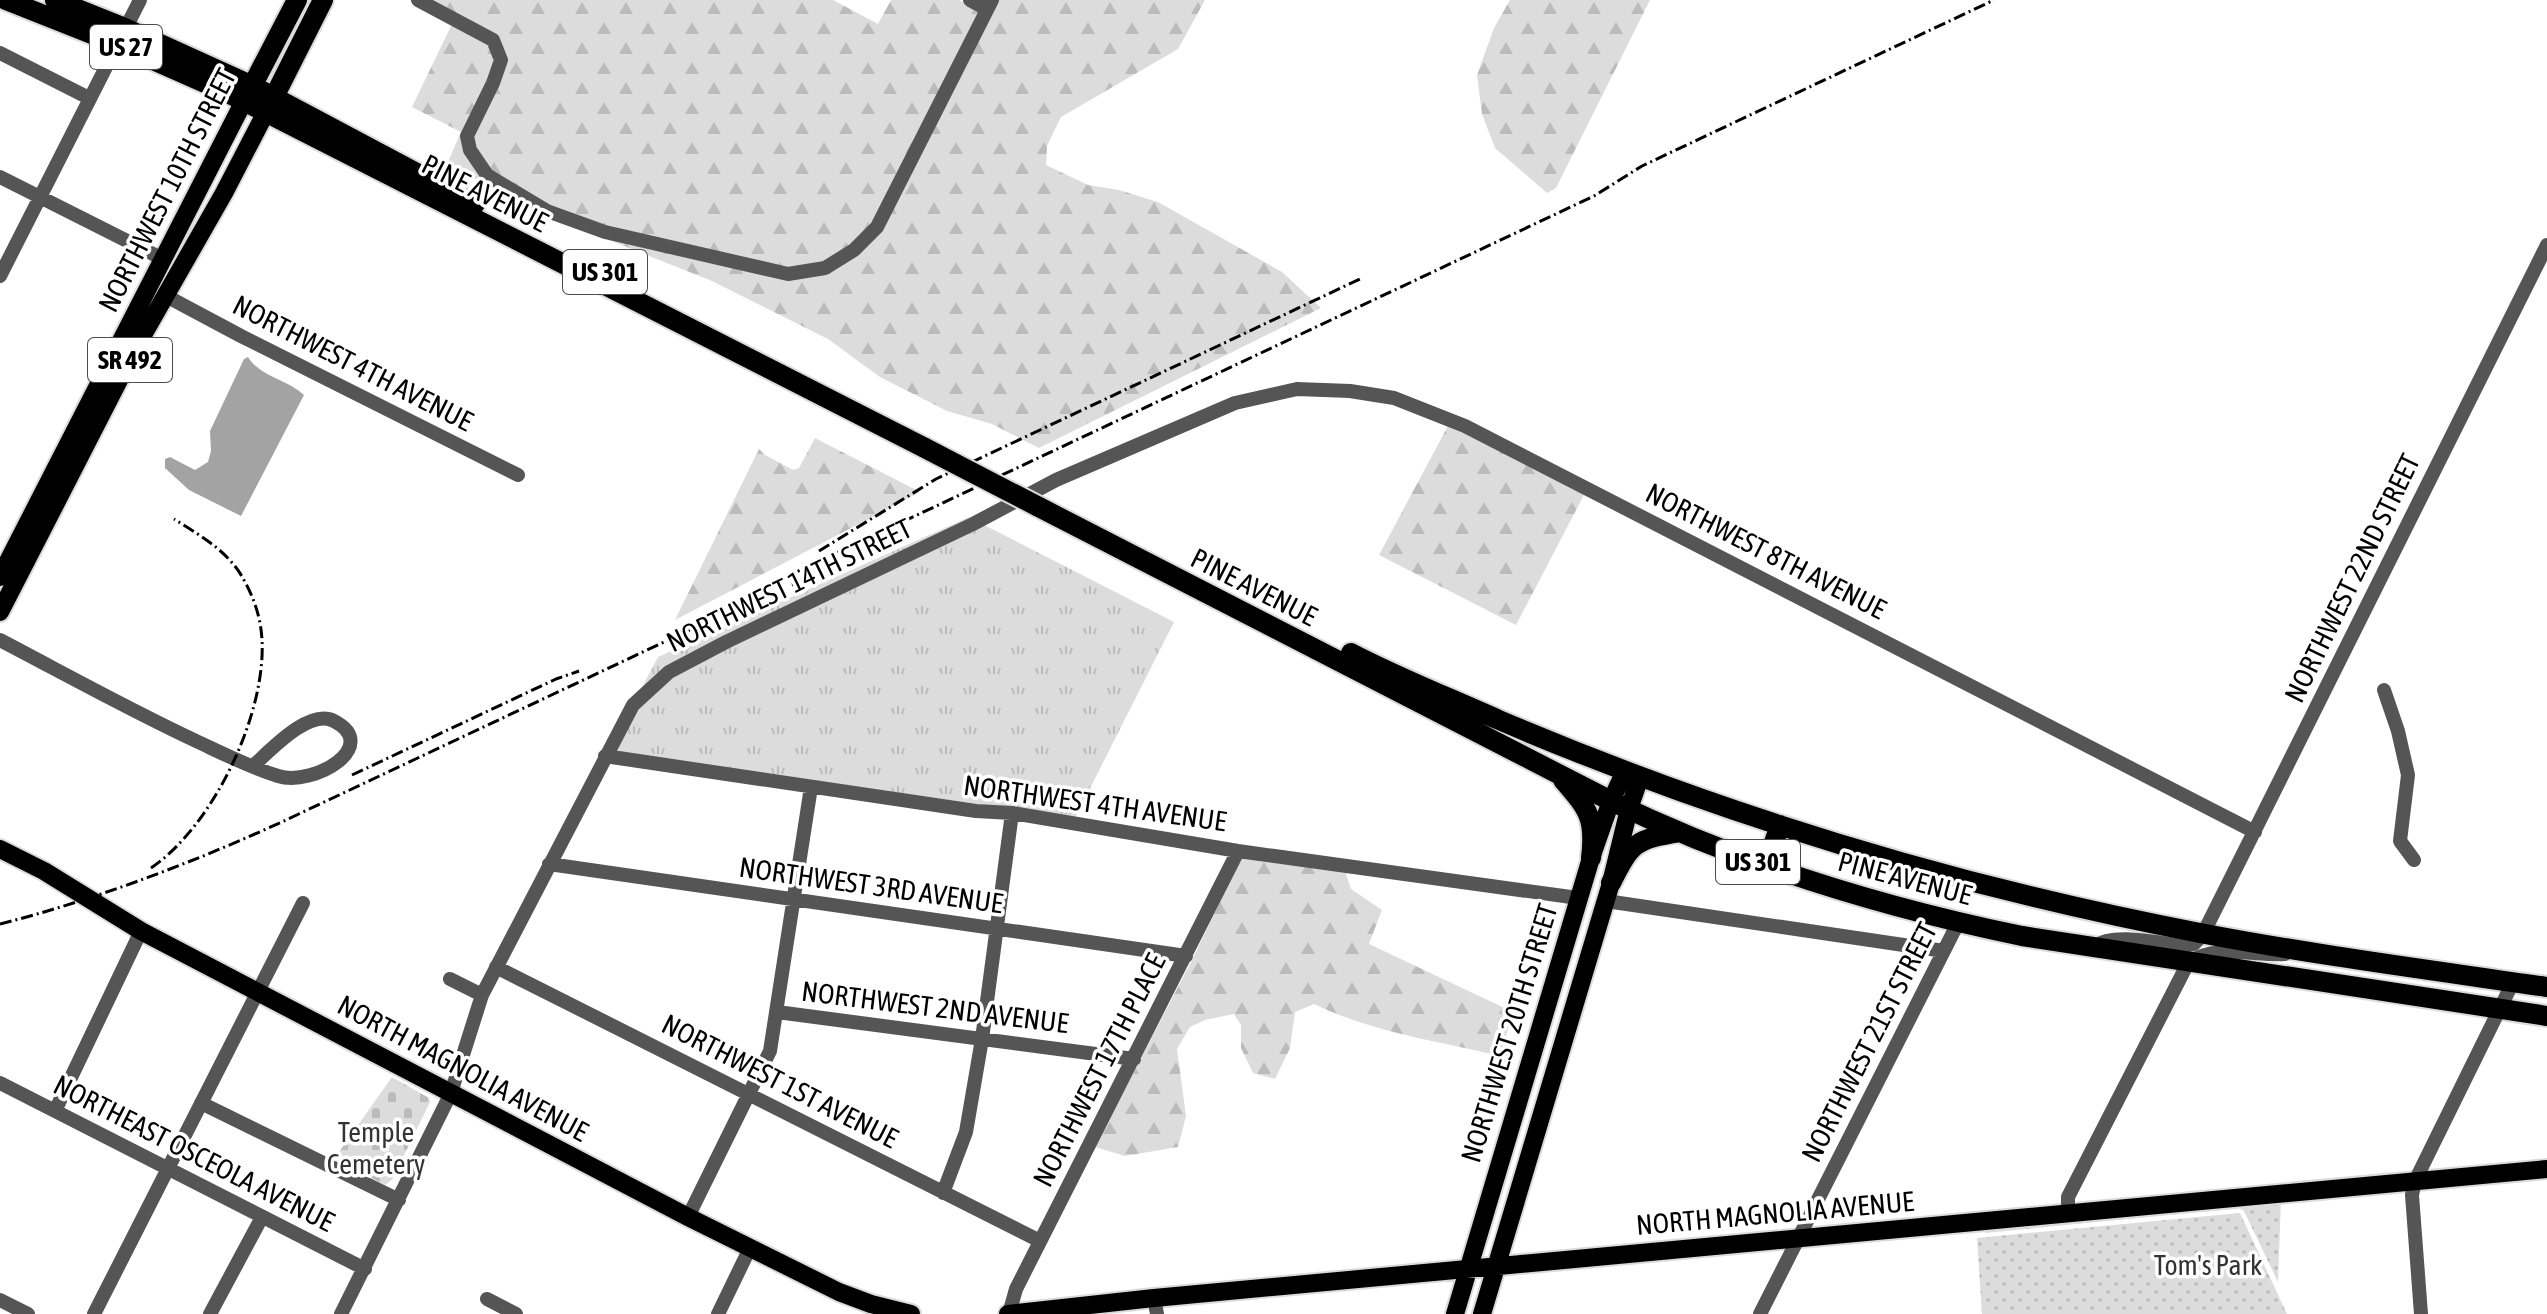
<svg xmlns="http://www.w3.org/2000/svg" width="2547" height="1314" viewBox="0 0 2547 1314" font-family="'Asap Condensed',sans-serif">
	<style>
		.grass { fill: url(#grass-tufts) }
		.forest { fill: url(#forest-firs) }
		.cemetery { fill: url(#cemetery-stones) }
		.park { fill: url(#park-dots) }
		.water { fill: #a3a3a3 }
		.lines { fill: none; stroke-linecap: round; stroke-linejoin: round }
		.major-casing { stroke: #dbdbdb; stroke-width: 22 }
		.highway-casing { stroke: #dbdbdb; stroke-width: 24 }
		.minor { stroke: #555; stroke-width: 14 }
		.major { stroke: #000; stroke-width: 18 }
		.highway { stroke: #000; stroke-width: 20 }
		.rail { stroke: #000; stroke-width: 3; stroke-dasharray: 12 4 2 4; stroke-linecap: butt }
		.highway-bridge-casing { stroke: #dbdbdb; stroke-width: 24; stroke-linecap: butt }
		.highway-bridge { stroke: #000; stroke-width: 20 }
		.labels { text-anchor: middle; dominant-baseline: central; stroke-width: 7; stroke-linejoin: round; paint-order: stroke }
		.shield { fill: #fff; stroke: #4c4c4c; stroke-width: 2 }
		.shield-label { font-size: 26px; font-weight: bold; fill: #000 }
		.street-label { font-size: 28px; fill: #000; stroke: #fff }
		.park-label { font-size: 28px; fill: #333; stroke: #fff }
	</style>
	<defs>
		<pattern id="grass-tufts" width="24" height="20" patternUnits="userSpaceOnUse" patternTransform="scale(2)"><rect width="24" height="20" fill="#dcdcdc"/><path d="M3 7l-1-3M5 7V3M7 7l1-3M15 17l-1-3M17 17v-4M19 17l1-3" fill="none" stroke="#bbb"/></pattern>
		<pattern id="forest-firs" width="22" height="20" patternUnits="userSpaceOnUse" patternTransform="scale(2)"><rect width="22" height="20" fill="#dcdcdc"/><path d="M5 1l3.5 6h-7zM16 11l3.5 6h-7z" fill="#bbb"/></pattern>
		<pattern id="cemetery-stones" width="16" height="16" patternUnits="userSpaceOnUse" patternTransform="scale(2)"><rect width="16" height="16" fill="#dcdcdc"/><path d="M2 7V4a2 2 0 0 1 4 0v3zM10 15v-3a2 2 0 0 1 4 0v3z" fill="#bbb"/></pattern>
		<pattern id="park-dots" width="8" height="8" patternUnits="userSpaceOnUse" patternTransform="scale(2)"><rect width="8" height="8" fill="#dcdcdc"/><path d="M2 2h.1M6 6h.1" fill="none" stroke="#bbb" stroke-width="1.8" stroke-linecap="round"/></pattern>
	</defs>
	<rect width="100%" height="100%" fill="#fff"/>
	<path class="grass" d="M 969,517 L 972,519 L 640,691 L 658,657 Z
		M 984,525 L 1174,622 L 1075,818 L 614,752 L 638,709 L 673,676 L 729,647 Z"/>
	<path class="forest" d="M 428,0 L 833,0 L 878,24 L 891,0 L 959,0 L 980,11 L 872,224 L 850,246 L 823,263 L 787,268 L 606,227 L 549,206 L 491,172 L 476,149 L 473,137 L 506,59 Z
		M 998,0 L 1205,0 L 1178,49 L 1061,117 L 1047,146 L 1046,165 L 1088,185 L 1119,190 L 1158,202 L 1282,272 L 1321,308 L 1039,448 L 992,424 L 947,411 L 880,377 L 828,339 L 712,281 L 564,222 L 787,279 L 858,254 Z
		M 1510,0 L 1650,0 L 1556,188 L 1547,193 L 1495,148 L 1482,114 L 1477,75 L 1494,28 Z
		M 452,24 L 489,44 L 495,60 L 466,153 L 543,214 L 447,164 L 461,132 L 412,107 Z
		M 1449,424 L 1585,493 L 1516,625 L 1379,555 Z
		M 815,438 L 920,492 L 675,620 L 759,449 L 765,455 L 793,470 L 799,468 Z
		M 1242,856 L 1345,871 L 1351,889 L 1382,910 L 1369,944 L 1513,1012 L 1500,1056 C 1437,1041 1372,1032 1314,1004 L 1295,1012 L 1290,1048 L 1275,1079 L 1253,1073 L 1241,1048 L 1241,1025 L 1234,1014 L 1205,1020 L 1190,1027 L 1177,1049 L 1186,1116 L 1178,1147 L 1125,1156 L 1095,1147 L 1191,962 Z"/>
	<path class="cemetery" d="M 392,1077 L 429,1098 L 430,1102 L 392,1180 L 385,1185 L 334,1159 Z"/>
	<path class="park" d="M 2281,1198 L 2278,1282 L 2244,1211 L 2239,1208 L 1985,1233 L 1985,1227 Z
		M 2240,1213 L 2287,1314 L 1982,1314 L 1977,1238 Z"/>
	<path class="water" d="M 248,357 C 259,376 288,380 304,395 L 241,516 L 189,490 L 165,468 L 165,459 L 170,457 L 195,470 L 208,462 L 211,451 L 210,431 L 244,359 Z"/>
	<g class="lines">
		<g class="major-casing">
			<path id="major" d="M 0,577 L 244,101
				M 0,612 L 135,349 L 224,193 L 266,112
				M 0,849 L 44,871 L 141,931 L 688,1217 L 839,1292 L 871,1304 L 911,1314
				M 1008,1314 L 1154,1298 L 2547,1169
				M 1455,1314 L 1591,858 L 1611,801 L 1625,771
				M 1482,1314 L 1611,883 L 1629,809 L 1640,777"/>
		</g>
		<g class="highway-casing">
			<path id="highway" d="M 6,0 L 117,44 L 228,93 L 925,448
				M 55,0 L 125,28 L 253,86 L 475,204
				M 246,98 L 297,0
				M 268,109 L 323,0
				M 1037,506 L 1611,801 C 1741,864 1881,907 2022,936 L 2547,1016
				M 1351,653 C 1399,678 1450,698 1499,720 C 1724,816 1960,887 2200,933 C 2315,955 2431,970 2547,987
				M 1563,780 C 1588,809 1596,818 1591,858
				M 1766,866 L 1780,825
				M 1611,883 C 1631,843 1635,839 1680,832"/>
		</g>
		<path class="minor" d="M 418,0 L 493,40 L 501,60 L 493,83 L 467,136 L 470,150 L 487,175 L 547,211 L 605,232 L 788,274 L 825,268 L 854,250 L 877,227 L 992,0
			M 970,0 L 987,9
			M 0,53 L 89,98
			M 0,177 L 163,259
			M 0,276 L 140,0
			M 166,296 L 241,336 L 518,475
			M 0,640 C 65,674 128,709 194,740 C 222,753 249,767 278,776 C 314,787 382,746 334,721 C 309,708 270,751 253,766
			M 2384,690 L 2398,731 L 2408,775 L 2400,841 L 2414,860
			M 605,756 L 976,811 L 1012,813 L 1238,851 L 1578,898
			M 549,864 L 1186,956
			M 1606,901 L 1944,951
			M 2096,946 C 2113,932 2162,944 2185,946 L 2194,944 L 2203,934 L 2547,245
			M 496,967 L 1040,1241
			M 450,979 L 482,995
			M 777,1012 L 1134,1059
			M 0,1083 L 365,1269
			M 201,1103 L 399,1200
			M 55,1111 L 141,931
			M 943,1193 L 966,1132 L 982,1039 L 1012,813
			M 2068,1214 L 2068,1197 L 2188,963 C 2215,943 2254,956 2285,954
			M 688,1217 L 770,1051 L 811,787
			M 1154,1298 L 1157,1314
			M 487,1299 L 516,1314
			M 0,1300 L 28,1314
			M 94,1314 L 303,903
			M 210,1314 L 262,1217
			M 341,1314 L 451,1093 L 482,995 L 633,705 L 669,672 L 726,642 L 973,524 L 1056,480 L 1235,403 L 1297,389 L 1350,391 L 1394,398 L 1465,426 L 2255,832
			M 718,1314 L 750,1248
			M 1009,1314 L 1016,1289 L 1238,851
			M 1760,1314 L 1958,923
			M 2421,1314 L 2412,1195 L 2415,1181 L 2513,982"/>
		<use href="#major" class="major"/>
		<use href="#highway" class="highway"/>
		<path class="rail" d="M 819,551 L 936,479 L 1362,278
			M 792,585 L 822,574
			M 352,775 L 556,679 L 579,671
			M 151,868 C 213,826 266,715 262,640 C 261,620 255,600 245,582 C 230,552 201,536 174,519
			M 0,924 C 95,900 197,861 286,820 L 698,626 L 758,590 L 1594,196 L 1642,166 L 1994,0"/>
		<g class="highway-bridge-casing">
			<path id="highway-bridge" d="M 925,448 L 1037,506"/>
		</g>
		<use href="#highway-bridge" class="highway-bridge"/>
	</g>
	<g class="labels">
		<g class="shield">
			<rect x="90" y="25" width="72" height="44" rx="6"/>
			<rect x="563" y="250" width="84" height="44" rx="6"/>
			<rect x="88" y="338" width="84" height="44" rx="6"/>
			<rect x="1716" y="840" width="84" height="44" rx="6"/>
		</g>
		<g class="shield-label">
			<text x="126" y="47">US 27</text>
			<text x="605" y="272">US 301</text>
			<text x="130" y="360">SR 492</text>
			<text x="1758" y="862">US 301</text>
		</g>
		<g class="street-label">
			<text transform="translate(167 190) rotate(-63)">NORTHWEST 10TH STREET</text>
			<text transform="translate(485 193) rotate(27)">PINE AVENUE</text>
			<text transform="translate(353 363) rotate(27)">NORTHWEST 4TH AVENUE</text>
			<text transform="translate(1766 551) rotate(27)">NORTHWEST 8TH AVENUE</text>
			<text transform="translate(2352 578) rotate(-64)">NORTHWEST 22ND STREET</text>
			<text transform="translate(789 585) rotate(-26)">NORTHWEST 14TH STREET</text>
			<text transform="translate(1254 587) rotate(27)">PINE AVENUE</text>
			<text transform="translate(1095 803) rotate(8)">NORTHWEST 4TH AVENUE</text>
			<text transform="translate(1905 878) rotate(15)">PINE AVENUE</text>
			<text transform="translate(871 885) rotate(8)">NORTHWEST 3RD AVENUE</text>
			<text transform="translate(935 1007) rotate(7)">NORTHWEST 2ND AVENUE</text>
			<text transform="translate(1509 1033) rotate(-73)">NORTHWEST 20TH STREET</text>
			<text transform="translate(1869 1042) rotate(-63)">NORTHWEST 21ST STREET</text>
			<text transform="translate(463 1068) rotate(28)">NORTH MAGNOLIA AVENUE</text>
			<text transform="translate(1099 1070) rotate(-63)">NORTHWEST 17TH PLACE</text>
			<text transform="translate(780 1081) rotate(27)">NORTHWEST 1ST AVENUE</text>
			<text transform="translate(194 1153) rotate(27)">NORTHEAST OSCEOLA AVENUE</text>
			<text transform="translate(1775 1213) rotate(-5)">NORTH MAGNOLIA AVENUE</text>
		</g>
		<g class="park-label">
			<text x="376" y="1132">Temple<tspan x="376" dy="32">Cemetery</tspan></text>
			<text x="2208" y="1265">Tom's Park</text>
		</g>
	</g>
</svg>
